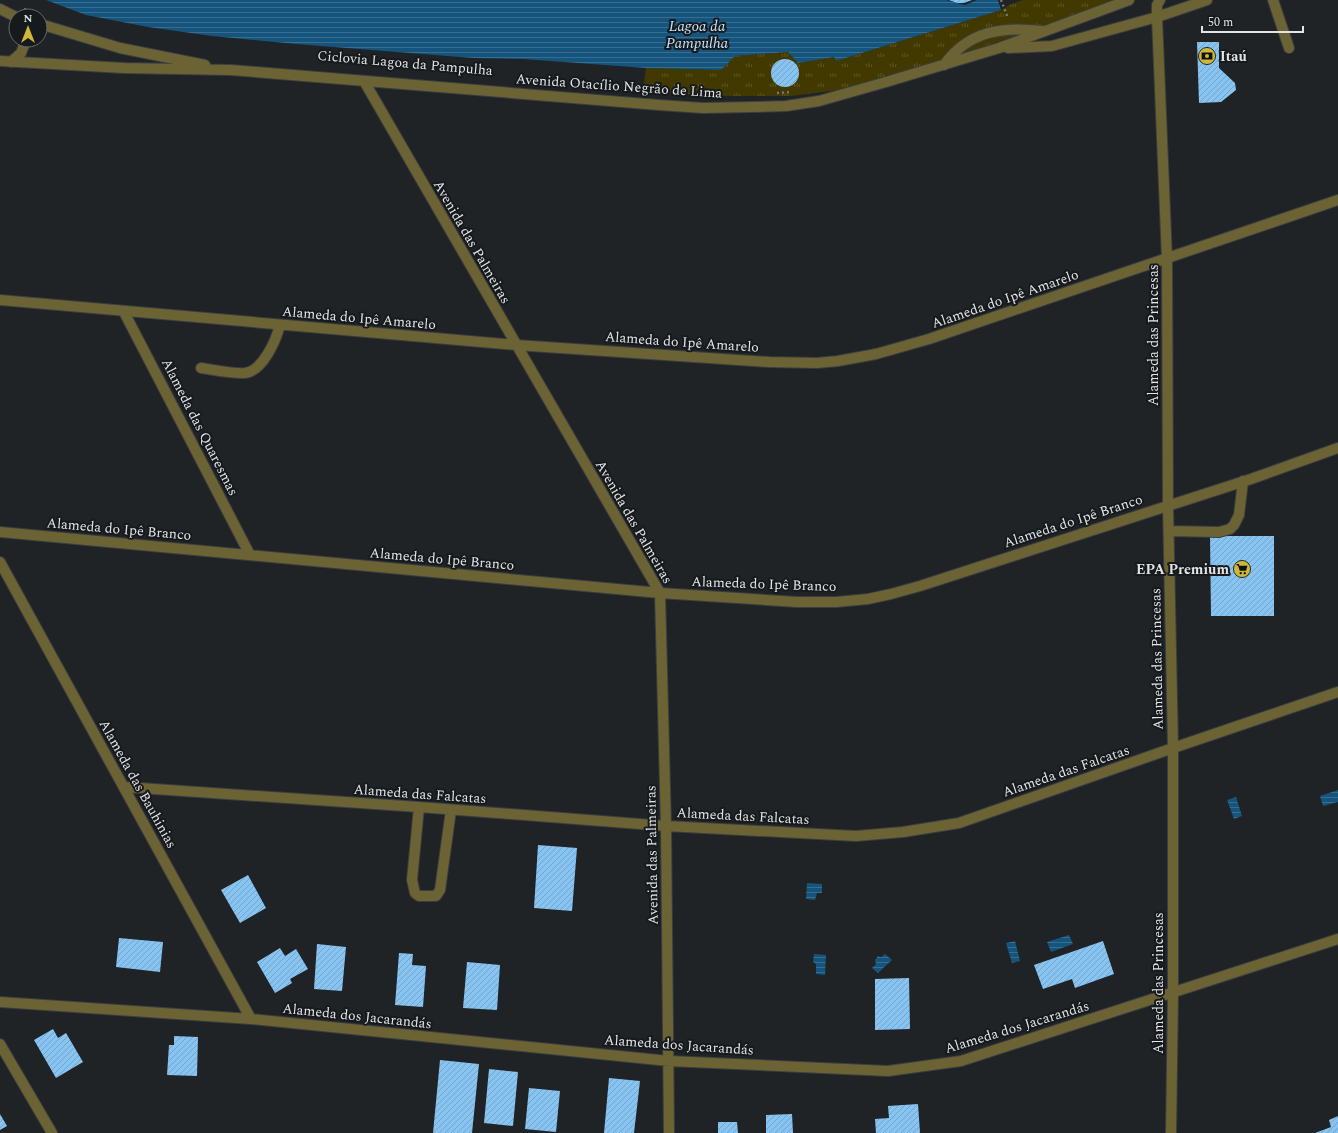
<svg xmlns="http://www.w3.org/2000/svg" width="1338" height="1133" viewBox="0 0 1338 1133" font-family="Spectral,serif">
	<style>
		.park { fill: url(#park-tufts) }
		.water { fill: url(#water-rules) }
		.building { fill: url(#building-hatch) }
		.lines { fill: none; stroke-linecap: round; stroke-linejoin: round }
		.minor-casing { stroke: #3a3e41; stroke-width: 12 }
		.path { stroke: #75787b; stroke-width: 2.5; stroke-dasharray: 2 3; stroke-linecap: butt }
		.minor { stroke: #6b6333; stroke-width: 10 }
		.labels { text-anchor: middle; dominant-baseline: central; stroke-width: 4; stroke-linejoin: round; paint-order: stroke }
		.poi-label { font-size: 14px; font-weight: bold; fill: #e2e4e6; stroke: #161a1c; text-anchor: start }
		.street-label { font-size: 14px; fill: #e2e4e6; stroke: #161a1c }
		.water-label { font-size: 15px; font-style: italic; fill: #c2e3fc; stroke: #161a1c }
	</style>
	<defs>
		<pattern id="park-tufts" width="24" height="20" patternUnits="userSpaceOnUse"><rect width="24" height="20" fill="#423900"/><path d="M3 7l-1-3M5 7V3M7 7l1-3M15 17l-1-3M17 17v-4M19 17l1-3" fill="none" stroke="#5d5625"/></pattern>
		<pattern id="water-rules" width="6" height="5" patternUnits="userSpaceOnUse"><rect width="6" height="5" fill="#15557d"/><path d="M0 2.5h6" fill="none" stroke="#376d8f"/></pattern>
		<pattern id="building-hatch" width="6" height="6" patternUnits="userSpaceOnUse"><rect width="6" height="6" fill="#87c4f2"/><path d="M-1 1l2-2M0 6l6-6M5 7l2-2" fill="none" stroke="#76a4c7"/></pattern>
	</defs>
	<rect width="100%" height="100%" fill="#1f2326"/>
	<path class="park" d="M 1023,0 L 1122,0 L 917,69 L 839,90 L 791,96 L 715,96 L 643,91 L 646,68 L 721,70 L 734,56 L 788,52 L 798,63 L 834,57 L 836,61 L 1001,10 L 1009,5 Z"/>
	<path class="water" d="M 46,0 L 946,0 L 965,5 L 977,0 L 998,0 L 1001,10 L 836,61 L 834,57 L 798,63 L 788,52 L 735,56 L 721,70 L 646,68 L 523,59 L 473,58 L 296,44 L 212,36 L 148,27 L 86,15 Z
		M 1338,790 L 1338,802 L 1323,806 L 1320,796 Z
		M 1236,797 L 1242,816 L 1234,819 L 1227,800 Z
		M 807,883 L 822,884 L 822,893 L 817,893 L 815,900 L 806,899 Z
		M 1069,935 L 1073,944 L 1051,952 L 1047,942 Z
		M 1015,941 L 1020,961 L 1012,963 L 1006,943 Z
		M 814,954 L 826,955 L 825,975 L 816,974 L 816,964 L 813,962 Z
		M 885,954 L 892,960 L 878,973 L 872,968 L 876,964 L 875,960 L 878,956 L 881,957 Z"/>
	<path class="building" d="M 949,0 L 972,0 L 964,3 L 957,3 Z
		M 1197,42 L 1219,42 L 1219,68 L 1235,83 L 1236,90 L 1221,102 L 1199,103 Z
		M771 73a14 14 0 1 1 28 0a14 14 0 1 1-28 0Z
		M 1210,536 L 1274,536 L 1274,616 L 1211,616 Z
		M 538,845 L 577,848 L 572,911 L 534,908 Z
		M 248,875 L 266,908 L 240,923 L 221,890 Z
		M 119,938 L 163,942 L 160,972 L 116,967 Z
		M 1103,941 L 1114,974 L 1075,988 L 1072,979 L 1043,989 L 1034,965 Z
		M 317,944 L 346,947 L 342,991 L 314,989 Z
		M 280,948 L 285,956 L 296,949 L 308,969 L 290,979 L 292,983 L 275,993 L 257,962 Z
		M 399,953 L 413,954 L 412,965 L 426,966 L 423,1007 L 395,1005 Z
		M 467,962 L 500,965 L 497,1010 L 463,1008 Z
		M 909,978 L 910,1029 L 875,1030 L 875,979 Z
		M 53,1029 L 58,1038 L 66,1033 L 83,1062 L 56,1078 L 34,1040 Z
		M 174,1036 L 198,1037 L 197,1076 L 167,1075 L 169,1045 L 174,1045 Z
		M 440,1060 L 479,1064 L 472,1133 L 433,1133 Z
		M 489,1069 L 518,1072 L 513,1126 L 484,1123 Z
		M 609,1078 L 640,1081 L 634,1133 L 604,1133 Z
		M 529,1088 L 560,1091 L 556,1132 L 525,1129 Z
		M 918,1104 L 920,1133 L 876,1133 L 875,1119 L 889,1118 L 888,1106 Z
		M 0,1114 L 7,1126 L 0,1130 Z
		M 792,1114 L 793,1133 L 766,1133 L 766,1115 Z
		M 1338,1116 L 1338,1133 L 1315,1133 L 1331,1127 L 1329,1120 Z
		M 718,1122 L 737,1122 L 738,1133 L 718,1133 Z"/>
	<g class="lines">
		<g class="minor-casing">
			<path id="minor" d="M 1160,0 L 1157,5 L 1157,17 L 1167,259 L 1168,505 L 1173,748 L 1173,993 L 1171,1133
				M 1273,0 L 1289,48
				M 0,9 L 16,17
				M 40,24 L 120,48 L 205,65
				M 1008,48 L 1052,46 L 1157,17 L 1207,0
				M 0,61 L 124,68 L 231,70 L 659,105 L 703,108 L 751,107 L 786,106 L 819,101 L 886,82 L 999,48 L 1129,0
				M 11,62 L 21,53 L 26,40
				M 944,65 C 968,31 1003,26 1042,31
				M 364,81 L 660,593 L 666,826 L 669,1133
				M 0,300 L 516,345 L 769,362 L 817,363 L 838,361 L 876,354 L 929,339 L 1338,200
				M 124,312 L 250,555
				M 201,368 C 214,370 233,374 245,373 C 263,371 276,340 280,325
				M 1169,531 L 1219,532 L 1230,529 L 1234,525 L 1239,515 L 1243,481
				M 0,532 L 660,593 L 797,602 L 836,602 L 868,599 L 891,594 L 920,586 L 1251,479 L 1338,448
				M 0,562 L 251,1019
				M 125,787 L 419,807 L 666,826 L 856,836 L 903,832 L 959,823 L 1173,748 L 1338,692
				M 419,807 L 412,880 L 415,893 L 419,896 L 436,896 L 440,890 L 451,810
				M 0,1002 L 251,1019 L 669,1061 L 888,1071 L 961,1061 L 1338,939
				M 0,1044 L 52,1133"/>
		</g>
		<path class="path" d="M 1001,0 L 1008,18
			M 24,9 L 36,13
			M 777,93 L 792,92"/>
		<use href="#minor" class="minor"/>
	</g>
	<defs>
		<g id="bank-disc" transform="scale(0.9)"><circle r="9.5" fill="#ceb838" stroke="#161a1c"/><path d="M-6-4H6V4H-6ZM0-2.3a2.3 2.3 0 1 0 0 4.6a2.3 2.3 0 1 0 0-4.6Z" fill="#111"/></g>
		<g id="supermarket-disc" transform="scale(0.9)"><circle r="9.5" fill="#ceb838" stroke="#161a1c"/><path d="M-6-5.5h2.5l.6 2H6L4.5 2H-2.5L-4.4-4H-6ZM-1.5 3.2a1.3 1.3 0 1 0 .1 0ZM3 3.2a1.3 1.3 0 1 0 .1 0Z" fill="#111"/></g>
	</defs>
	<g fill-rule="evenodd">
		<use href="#bank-disc" x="1207" y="56"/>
		<use href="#supermarket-disc" x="1242" y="569"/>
	</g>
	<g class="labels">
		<g class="poi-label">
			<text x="1220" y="56">Itaú</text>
			<text x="1229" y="569" text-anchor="end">EPA Premium</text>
		</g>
		<g class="street-label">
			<text transform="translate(405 63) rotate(5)">Ciclovia Lagoa da Pampulha</text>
			<text transform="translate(619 86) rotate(4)">Avenida Otacílio Negrão de Lima</text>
			<text transform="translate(472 242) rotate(60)">Avenida das Palmeiras</text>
			<text transform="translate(1005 299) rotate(-19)">Alameda do Ipê Amarelo</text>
			<text transform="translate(359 318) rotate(5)">Alameda do Ipê Amarelo</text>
			<text transform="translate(1153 335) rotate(-90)">Alameda das Princesas</text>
			<text transform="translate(682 342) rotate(4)">Alameda do Ipê Amarelo</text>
			<text transform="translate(200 427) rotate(63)">Alameda das Quaresmas</text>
			<text transform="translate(1073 521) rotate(-18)">Alameda do Ipê Branco</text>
			<text transform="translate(634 522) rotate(60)">Avenida das Palmeiras</text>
			<text transform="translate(119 529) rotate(5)">Alameda do Ipê Branco</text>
			<text transform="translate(442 559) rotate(5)">Alameda do Ipê Branco</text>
			<text transform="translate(764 584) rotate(2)">Alameda do Ipê Branco</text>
			<text transform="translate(1157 659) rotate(-91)">Alameda das Princesas</text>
			<text transform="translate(1066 771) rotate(-19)">Alameda das Falcatas</text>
			<text transform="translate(138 784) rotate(61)">Alameda das Bauhinias</text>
			<text transform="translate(420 794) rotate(4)">Alameda das Falcatas</text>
			<text transform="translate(743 816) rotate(3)">Alameda das Falcatas</text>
			<text transform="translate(652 855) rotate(-91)">Avenida das Palmeiras</text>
			<text transform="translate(1158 983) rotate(-90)">Alameda das Princesas</text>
			<text transform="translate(357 1016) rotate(6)">Alameda dos Jacarandás</text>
			<text transform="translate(1017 1027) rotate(-17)">Alameda dos Jacarandás</text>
			<text transform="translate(679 1045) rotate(4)">Alameda dos Jacarandás</text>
		</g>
		<g class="water-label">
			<text x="697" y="26">Lagoa da<tspan x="697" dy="17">Pampulha</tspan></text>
		</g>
	</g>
	<g transform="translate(28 28)"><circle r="19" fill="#161a1c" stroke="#686b6d"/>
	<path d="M0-3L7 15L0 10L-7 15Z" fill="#ceb838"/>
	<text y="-6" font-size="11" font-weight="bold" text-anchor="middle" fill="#e2e4e6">N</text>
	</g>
	<path d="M1202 26v6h101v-6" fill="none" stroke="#e2e4e6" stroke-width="2"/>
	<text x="1208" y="26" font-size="12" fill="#e2e4e6" stroke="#161a1c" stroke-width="3" paint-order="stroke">50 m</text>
</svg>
